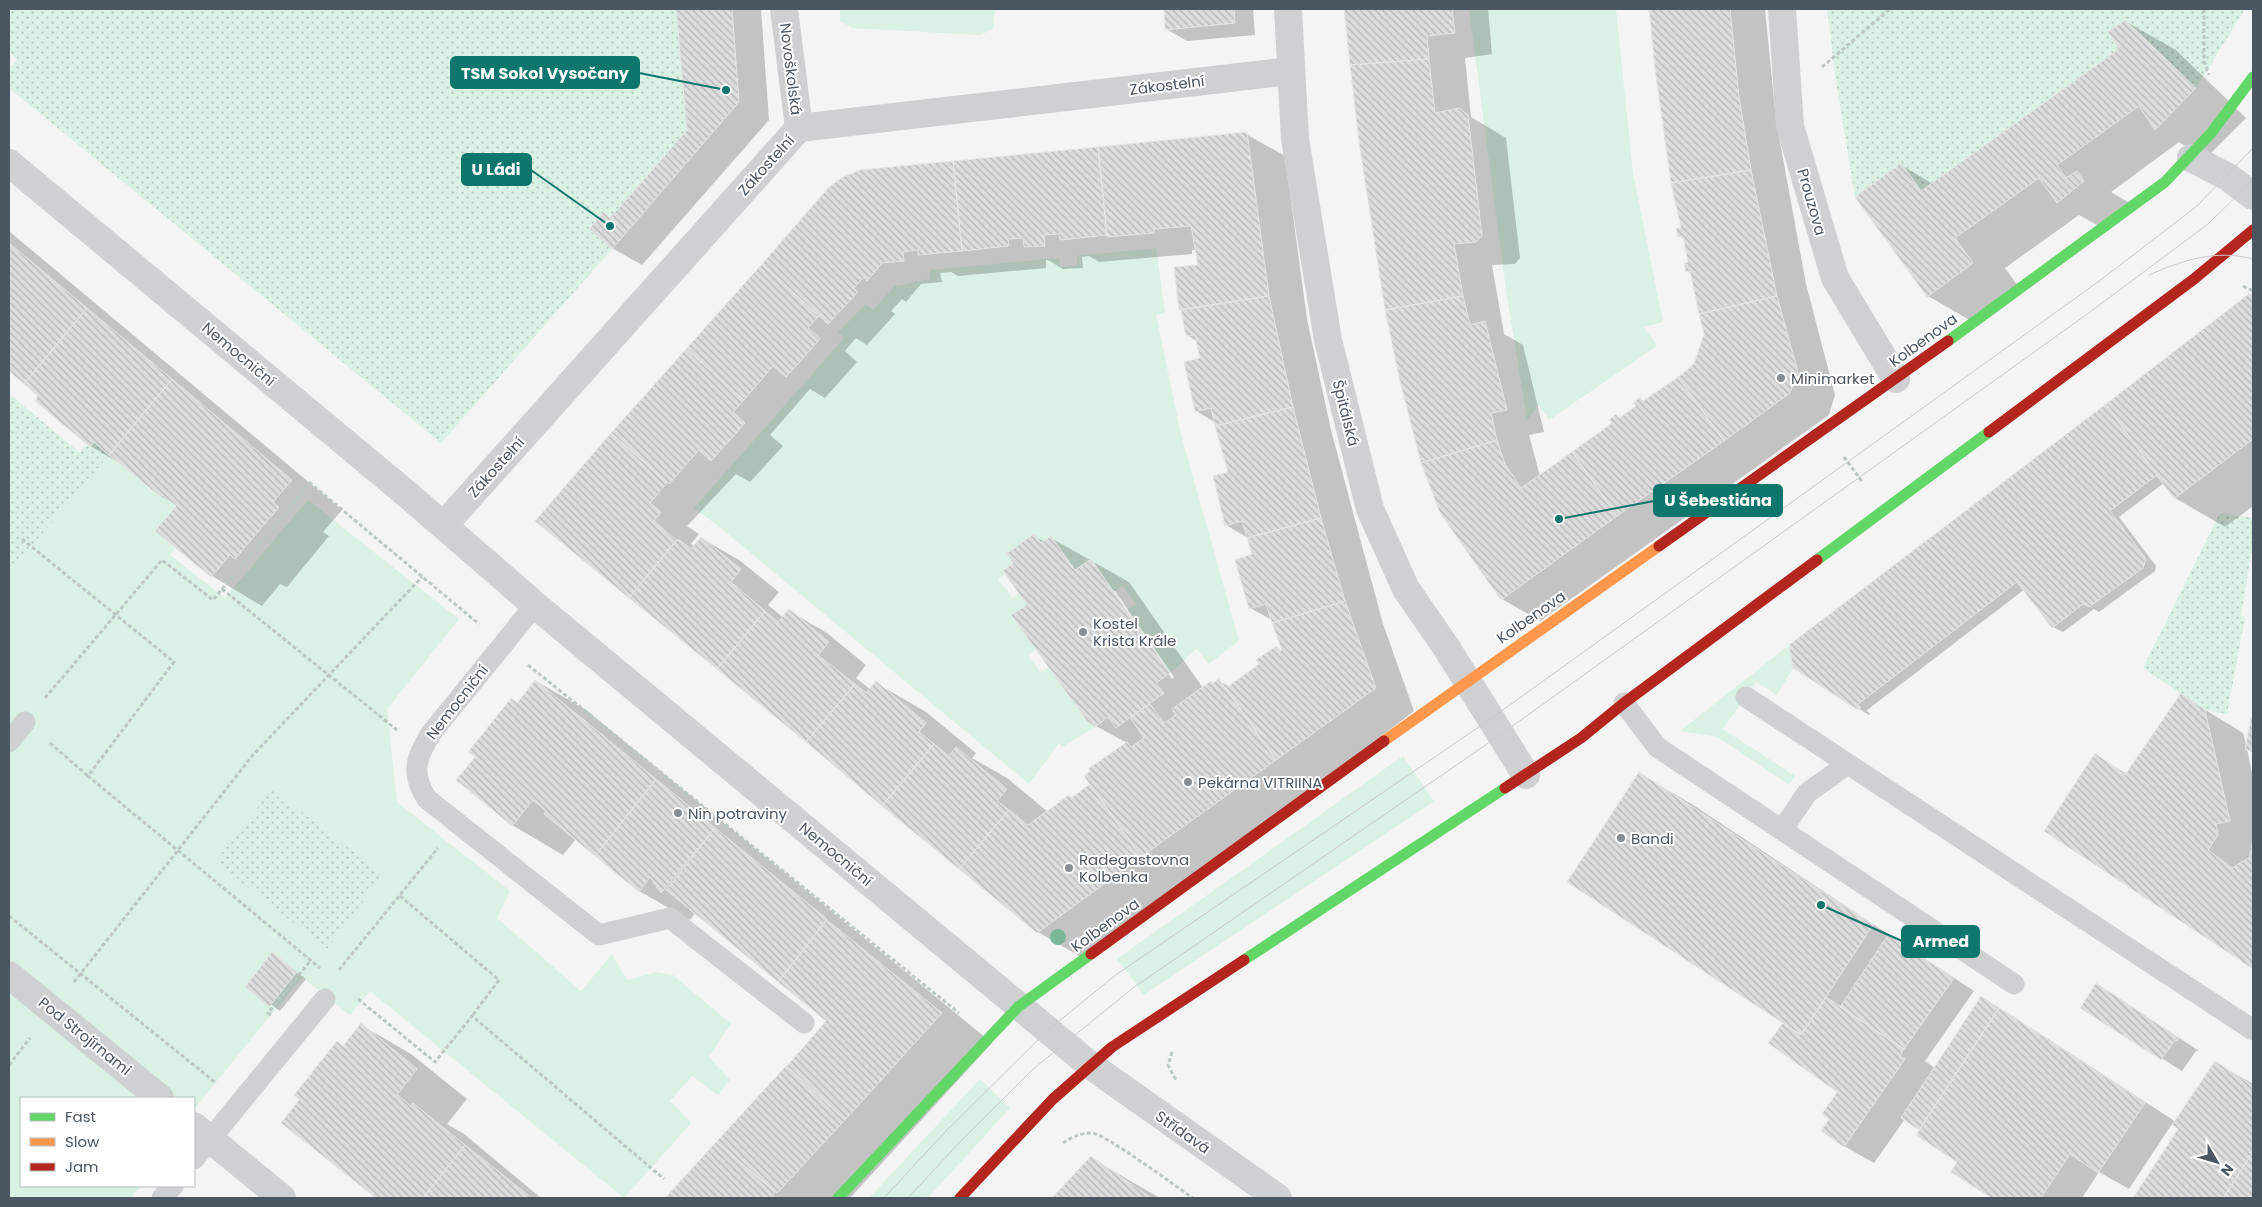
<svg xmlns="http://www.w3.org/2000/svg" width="2262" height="1207" viewBox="0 0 2262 1207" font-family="Poppins,sans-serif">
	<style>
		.grass { fill: #d9f2e3; fill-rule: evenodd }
		.park { fill: url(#park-dots) }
		.shadow { fill: #0003; fill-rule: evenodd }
		.building { fill: url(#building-back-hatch); stroke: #e5e6e7 }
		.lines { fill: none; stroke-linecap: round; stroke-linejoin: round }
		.path { stroke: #bcc7c4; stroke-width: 3; stroke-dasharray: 4 2.5; stroke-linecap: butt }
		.lane { stroke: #ced0d2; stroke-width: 21 }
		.street { stroke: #ced0d2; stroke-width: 28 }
		.fast { stroke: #63d668; stroke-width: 11 }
		.slow { stroke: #ff974d; stroke-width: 11 }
		.jam { stroke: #b3261e; stroke-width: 11 }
		.tram { stroke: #c9cacc; stroke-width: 1 }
		.tree { fill: #7ab899 }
		.poi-dot { fill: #868d94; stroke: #fff; stroke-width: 2 }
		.labels { text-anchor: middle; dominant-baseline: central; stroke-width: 4; stroke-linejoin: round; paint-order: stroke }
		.street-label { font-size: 15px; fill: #4a5661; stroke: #fff }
		.poi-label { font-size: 15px; fill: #4a5661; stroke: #fff; text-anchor: start }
		.leader { fill: none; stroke: #0f766e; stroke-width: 2 }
		.callout-dot { fill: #0f766e; stroke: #fff; stroke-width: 2 }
		.callout { fill: #0f766e; stroke: #0f766e; stroke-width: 2 }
		.callout-label { font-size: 16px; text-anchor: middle; font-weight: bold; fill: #fff }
	</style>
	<defs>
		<pattern id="park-dots" width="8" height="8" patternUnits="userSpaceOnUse" patternTransform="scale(1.25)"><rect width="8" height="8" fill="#d9f2e3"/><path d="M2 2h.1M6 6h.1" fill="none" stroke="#b2c7bb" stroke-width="1.8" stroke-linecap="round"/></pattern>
		<pattern id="building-back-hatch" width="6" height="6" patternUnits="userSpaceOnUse" patternTransform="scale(1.25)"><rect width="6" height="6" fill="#ddddde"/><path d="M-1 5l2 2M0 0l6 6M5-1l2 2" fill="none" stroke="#b5b6b7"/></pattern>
	</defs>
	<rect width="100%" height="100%" fill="#f4f4f4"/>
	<path class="grass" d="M 840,9 L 995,9 L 993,29 L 980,35 L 852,28 L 840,21 Z
		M 1469,9 L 1616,9 L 1633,173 L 1663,322 L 1644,327 L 1657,346 L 1549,420 L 1539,405 L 1527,420 L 1506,290 Z
		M 1156,248 L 1165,312 L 1156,315 L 1181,434 L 1239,641 L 1208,664 L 1197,649 L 1170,673 L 1127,610 L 1136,604 L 1123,586 L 1114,592 L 1091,559 L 1075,570 L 1051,537 L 1041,543 L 1034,534 L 1007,554 L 1013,563 L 1003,570 L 1005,574 L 998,579 L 1012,598 L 1019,593 L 1027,605 L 1036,649 L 1028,655 L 1040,673 L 1049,667 L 1095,727 L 1062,747 L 1059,743 L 1029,784 L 722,529 L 694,508 L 844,338 L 838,332 L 866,304 L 873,310 L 895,286 L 930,279 L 930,270 L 1059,258 L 1060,267 L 1077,265 L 1077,256 Z
		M 109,455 L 160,497 L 162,495 L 176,506 L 156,531 L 175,548 L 170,555 L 225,598 L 308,500 L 459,619 L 387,709 L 397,802 L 510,891 L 497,918 L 581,991 L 612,954 L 627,980 L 657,972 L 673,975 L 731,1024 L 709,1057 L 730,1080 L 718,1095 L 692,1076 L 670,1101 L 691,1123 L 624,1198 L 370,991 L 350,1015 L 302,977 L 194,1109 L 194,1098 L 21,1098 L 21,1186 L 141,1186 L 131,1198 L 9,1198 L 9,560 L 15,566 ZM 272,952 L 297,972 L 269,1006 L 245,987 Z
		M 1789,645 L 1793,668 L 1777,695 L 1756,682 L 1723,729 L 1795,776 L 1789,785 L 1717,737 L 1680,731 Z
		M 1403,756 L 1434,801 L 1144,995 L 1117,959 Z
		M 980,1079 L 1010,1108 L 928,1198 L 869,1198 Z"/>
	<path class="park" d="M 9,9 L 676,9 L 687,130 L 610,218 L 604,212 L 589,228 L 612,249 L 441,443 L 9,88 L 9,70 L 17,59 L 9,52 Z
		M 1827,9 L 2245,9 L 2196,88 L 2125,20 L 2108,32 L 2119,49 L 1921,191 L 1901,163 L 1855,197 L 1836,81 Z
		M 12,396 L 79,452 L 86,445 L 90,447 L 94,442 L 109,455 L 15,566 L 9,560 L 9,401 Z
		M 2220,513 L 2253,518 L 2253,542 L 2241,616 L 2245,617 L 2227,714 L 2205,710 L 2143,668 Z
		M 272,789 L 383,875 L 327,949 L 215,862 Z"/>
	<path class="shadow" d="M 677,9 L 761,9 L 769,120 L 642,265 L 612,248 L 604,214 L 611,218 L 688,130 Z
		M 1165,9 L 1253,9 L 1255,35 L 1187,41 L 1166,29 Z
		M 1345,9 L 1488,9 L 1492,54 L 1465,58 L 1471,117 L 1506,138 L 1520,258 L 1515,264 L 1492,265 L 1504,334 L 1523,345 L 1544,432 L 1529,435 L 1540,476 L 1613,424 L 1616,416 L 1621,418 L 1637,407 L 1640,399 L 1645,402 L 1695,365 L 1705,334 L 1692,274 L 1687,271 L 1690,263 L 1685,239 L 1679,236 L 1683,229 L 1656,69 L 1651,9 L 1765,9 L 1776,120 L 1806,284 L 1835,395 L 1829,415 L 1540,621 L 1502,599 L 1360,142 Z
		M 2125,21 L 2176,50 L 2246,118 L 2206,158 L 2179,142 L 2111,192 L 2128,202 L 2108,231 L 2079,215 L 2005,268 L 2023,293 L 1978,325 L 1928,296 L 1901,165 L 1933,184 L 2121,49 Z
		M 1246,134 L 1285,156 L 1307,319 L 1331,430 L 1383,624 L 1414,711 L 1088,961 L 1038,932 L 536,521 L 830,188 ZM 1192,250 L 1196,250 L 1199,266 L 1176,268 L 1181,310 L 1187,335 L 1198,342 L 1202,359 L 1196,411 L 1216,423 L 1229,473 L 1226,525 L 1248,538 L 1253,555 L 1250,608 L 1274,621 L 1284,652 L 1276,647 L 1261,664 L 1230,687 L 1219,681 L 1203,688 L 1129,582 L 1051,538 L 1045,542 L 1034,536 L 1015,564 L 1029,605 L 1096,726 L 1127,743 L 1091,785 L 1073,798 L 1069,796 L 1048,812 L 1007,778 L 972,758 L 976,753 L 926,712 L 876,683 L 871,690 L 856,678 L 866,665 L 827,633 L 789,611 L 784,618 L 768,605 L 779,592 L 739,560 L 701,538 L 694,547 L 691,544 L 699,534 L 687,526 L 736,474 L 750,482 L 783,446 L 770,435 L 810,389 L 825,398 L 857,362 L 845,351 L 856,338 L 867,345 L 895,314 L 891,311 L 902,299 L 906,302 L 921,284 L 942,282 L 940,273 L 951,272 L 958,276 L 1046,268 L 1046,260 L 1048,260 L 1063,269 L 1083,268 L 1082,257 L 1089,256 L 1099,262 L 1192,254 ZM 1112,591 L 1115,591 L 1174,677 L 1172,679 Z
		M 9,231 L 342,510 L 323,532 L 329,536 L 287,587 L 280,584 L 262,606 L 212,576 L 157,531 L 177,506 L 161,496 L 123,465 L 90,446 L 40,396 L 9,369 Z
		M 2250,295 L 2253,296 L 2253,506 L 2225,527 L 2175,498 L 2164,483 L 2119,517 L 2156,566 L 2155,571 L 2099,612 L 2094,609 L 2063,632 L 2053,627 L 2025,589 L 1866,711 L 1870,713 L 1869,715 L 1794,667 Z
		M 536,681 L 586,710 L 992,1043 L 850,1198 L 666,1198 L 828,1021 L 695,913 L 690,920 L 639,891 L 576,839 L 563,855 L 512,825 L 518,704 Z
		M 2181,695 L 2243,733 L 2247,748 L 2253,711 L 2253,753 L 2247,749 L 2253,778 L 2253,967 L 2046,831 L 2095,755 L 2127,774 Z
		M 1640,774 L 1690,803 L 1974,991 L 1925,1061 L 1935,1068 L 1981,997 L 2011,1015 L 2176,1122 L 2215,1062 L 2253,1084 L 2253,1198 L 2134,1198 L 2180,1129 L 2172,1124 L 2129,1189 L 2099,1172 L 2082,1198 L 1993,1198 L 1952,1172 L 1958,1162 L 1921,1130 L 1905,1119 L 1874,1163 L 1844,1146 L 1831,1118 L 1839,1091 L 1785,1023 Z
		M 272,954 L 306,979 L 280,1011 L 247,987 Z
		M 2097,984 L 2199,1051 L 2196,1051 L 2182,1071 L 2081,1008 Z
		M 361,1025 L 411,1054 L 467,1099 L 447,1124 L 464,1134 L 541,1198 L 378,1198 L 283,1123 L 301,1100 L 337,1043 L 344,1046 Z
		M 1091,1158 L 1151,1193 L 1160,1198 L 1054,1198 Z"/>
	<path class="building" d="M 676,9 L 732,9 L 739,102 L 612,249 L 589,229 L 604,212 L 610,218 L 687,130 Z
		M 1164,9 L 1234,9 L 1235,23 L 1165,30 Z
		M 1344,9 L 1452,9 L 1455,33 L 1427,36 L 1429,59 L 1350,65 Z
		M 1649,9 L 1730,9 L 1739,97 L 1751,170 L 1671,183 L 1655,69 Z
		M 2125,20 L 2196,88 L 2155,130 L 2139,106 L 2057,165 L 2066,178 L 2077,171 L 2084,181 L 2057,203 L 2039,178 L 1955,238 L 1973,263 L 1927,297 L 1855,197 L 1901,163 L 1921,191 L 2119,49 L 2108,32 Z
		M 1429,59 L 1435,113 L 1459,108 L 1468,115 L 1482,236 L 1476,242 L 1454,244 L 1463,296 L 1385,310 L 1359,142 L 1350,65 Z
		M 1247,132 L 1269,296 L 1179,310 L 1174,267 L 1198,265 L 1191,226 L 1154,229 L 1154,233 L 1107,237 L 1098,147 Z
		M 1098,147 L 1107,235 L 1060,240 L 1059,234 L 1044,235 L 1045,246 L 1024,247 L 1023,238 L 1008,239 L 1009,246 L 962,251 L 953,161 Z
		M 953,161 L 962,251 L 918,255 L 918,250 L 903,252 L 904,261 L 882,263 L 867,281 L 864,277 L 854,288 L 858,292 L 828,324 L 762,264 L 829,187 L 843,177 L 860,170 Z
		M 1751,170 L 1777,296 L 1699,314 L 1690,271 L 1686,272 L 1684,263 L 1688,262 L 1683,236 L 1678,237 L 1676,228 L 1681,228 L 1671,183 Z
		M 9,243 L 87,308 L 24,384 L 9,371 Z
		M 762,264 L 819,316 L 808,328 L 820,339 L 786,377 L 773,366 L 744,400 L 686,349 Z
		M 2250,293 L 2253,296 L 2253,439 L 2174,499 L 2106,404 Z
		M 1269,296 L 1293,407 L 1215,426 L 1211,408 L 1195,412 L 1184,362 L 1200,358 L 1195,335 L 1186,336 L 1181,310 Z
		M 1463,296 L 1470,325 L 1485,321 L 1507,410 L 1491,413 L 1497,440 L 1421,463 L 1399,377 L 1385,310 Z
		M 1777,296 L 1798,372 L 1790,393 L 1724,441 L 1678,377 L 1694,364 L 1704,334 L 1699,314 Z
		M 87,308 L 172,379 L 109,455 L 94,442 L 90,447 L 35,401 L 38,396 L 24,384 Z
		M 686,349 L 744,400 L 733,412 L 745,423 L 711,461 L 699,450 L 669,484 L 611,433 Z
		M 1678,377 L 1724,441 L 1617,516 L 1572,452 L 1612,423 L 1609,420 L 1616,414 L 1619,418 L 1636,406 L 1633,403 L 1640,397 L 1643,401 Z
		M 172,379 L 292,480 L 273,502 L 279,507 L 235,559 L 230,555 L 211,577 L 155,531 L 176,506 L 162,495 L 161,497 L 109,455 Z
		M 2106,404 L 2157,475 L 2110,511 L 2146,559 L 2143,568 L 2089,607 L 2083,604 L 2052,628 L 2017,582 L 1857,705 L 1861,707 L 1858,710 L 1793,668 L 1789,645 Z
		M 1293,407 L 1321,518 L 1247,538 L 1242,521 L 1225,526 L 1213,476 L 1228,472 L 1215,426 Z
		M 611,433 L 667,483 L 650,503 L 661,512 L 654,521 L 676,540 L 629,598 L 535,521 Z
		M 1497,440 L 1505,464 L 1521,488 L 1572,452 L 1617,516 L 1501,600 L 1440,513 L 1421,463 Z
		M 1321,518 L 1345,601 L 1272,623 L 1266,604 L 1249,609 L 1235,560 L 1252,554 L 1247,538 Z
		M 1034,534 L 1041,543 L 1051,536 L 1075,570 L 1091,559 L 1170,673 L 1156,683 L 1164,693 L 1116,728 L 1108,717 L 1095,727 L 1087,721 L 1011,615 L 1027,605 L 1003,571 L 1013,563 L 1006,554 Z
		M 701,537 L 741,569 L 731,582 L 765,611 L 717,669 L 629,598 L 678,539 L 691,549 Z
		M 1345,601 L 1376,688 L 1276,760 L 1226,688 L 1259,664 L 1256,660 L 1276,646 L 1280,651 L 1282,650 L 1272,623 Z
		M 789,609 L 829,642 L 818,655 L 855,684 L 806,742 L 717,669 L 765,611 L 778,622 Z
		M 1219,679 L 1276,760 L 1141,857 L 1084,776 L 1090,771 L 1088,769 L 1127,742 L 1131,747 L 1144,738 L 1130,717 L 1150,704 L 1164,723 L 1176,715 L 1172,709 L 1211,681 L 1213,683 Z
		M 535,680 L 656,779 L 595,856 L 544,814 L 546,811 L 533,800 L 512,826 L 456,780 L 475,757 L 468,752 L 511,698 L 517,703 Z
		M 876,681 L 926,723 L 919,732 L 934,744 L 882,806 L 806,742 L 855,684 L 866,693 Z
		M 2181,693 L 2205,710 L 2230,821 L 2216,824 L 2218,835 L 2208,850 L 2232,868 L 2250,857 L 2253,837 L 2253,969 L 2044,831 L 2095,753 L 2125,775 Z
		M 2251,718 L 2253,718 L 2253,751 L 2245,750 Z
		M 934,744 L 949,756 L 956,747 L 1007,789 L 997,801 L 1009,810 L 959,869 L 882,806 Z
		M 1639,772 L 1873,925 L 1801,1035 L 1567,882 Z
		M 656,779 L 715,828 L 661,893 L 650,877 L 639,892 L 595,856 Z
		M 1090,784 L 1141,857 L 1037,933 L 959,869 L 1009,810 L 1028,825 L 1069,795 L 1071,798 Z
		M 715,828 L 827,919 L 778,982 L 666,890 Z
		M 827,920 L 942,1013 L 845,1120 L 787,1066 L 826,1021 L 778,982 Z
		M 1888,935 L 1954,978 L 1904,1049 L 1840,1007 Z
		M 272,952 L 297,972 L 269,1007 L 245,987 Z
		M 2096,983 L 2179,1038 L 2177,1041 L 2175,1040 L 2161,1060 L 2080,1008 Z
		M 1981,996 L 1999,1008 L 1919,1130 L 1901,1118 Z
		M 1826,997 L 1904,1049 L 1900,1056 L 1905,1059 L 1844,1147 L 1821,1131 L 1829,1119 L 1822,1114 L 1837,1092 L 1768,1043 L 1783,1023 L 1801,1035 Z
		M 1999,1008 L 2145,1103 L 2098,1173 L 2070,1154 L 2041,1198 L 1991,1198 L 1951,1172 L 1957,1162 L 1916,1135 Z
		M 361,1023 L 417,1069 L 397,1095 L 411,1106 L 413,1103 L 465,1145 L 423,1198 L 376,1198 L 281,1123 L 299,1100 L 294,1095 L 337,1041 L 343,1046 Z
		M 2215,1061 L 2253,1086 L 2253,1152 L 2223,1198 L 2133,1198 L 2178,1129 L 2172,1125 Z
		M 786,1066 L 845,1120 L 777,1193 L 716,1142 Z
		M 716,1142 L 775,1192 L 772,1198 L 665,1198 Z
		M 465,1145 L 532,1198 L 423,1198 Z
		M 2253,1152 L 2253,1198 L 2223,1198 Z
		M 1091,1156 L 1151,1198 L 1052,1198 Z"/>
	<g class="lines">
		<path class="path" d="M 2204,9 L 2204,61 L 2209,75
			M 1822,67 L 1890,9
			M 2243,286 L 2253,291
			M 1844,457 L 1863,483
			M 22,539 L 174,662 L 88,776 L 320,968
			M 222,589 L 397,730
			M 528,665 L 959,1013
			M 45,698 L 162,560 L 213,600 L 310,483 L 479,624
			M 50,743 L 88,776
			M 400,896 L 499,980 L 472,1016
			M 9,916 L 216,1083
			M 339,970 L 438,848
			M 74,982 L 253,755 L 422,577
			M 358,999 L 435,1062 L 472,1016 L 664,1179
			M 271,1015 L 268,1013 L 311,960
			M 1172,1052 L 1168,1065 L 1176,1080
			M 9,1065 L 30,1038
			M 1063,1143 C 1072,1137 1080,1133 1092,1133 C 1104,1133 1178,1188 1193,1198"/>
		<path class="lane" d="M 535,605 L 432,732 C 416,757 410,773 427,799 L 599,935 L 670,918 L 804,1023
			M 1746,697 L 2253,1030
			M 1624,703 L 1657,747 L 2014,984
			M 9,742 L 25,722
			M 1782,830 L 1807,793 L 1848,764
			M 194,1159 L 325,999
			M 162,1198 L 173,1186"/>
		<path class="street" d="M 784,9 L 799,128
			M 1288,9 L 1295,139 L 1328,340 L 1370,509 L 1406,589 L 1446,647 L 1526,775
			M 1782,9 L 1790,126 L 1835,278 L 1896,379
			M 2191,158 L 2228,177 L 2253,196
			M 9,163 L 408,495 L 535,605 L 1090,1065 L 1278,1198
			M 444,525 L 799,128 L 1290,71
			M 9,975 L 160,1098
			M 194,1126 L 282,1198"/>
		<path class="fast" d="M 1948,341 L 2165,182 L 2212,132 L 2253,77
			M 1817,560 L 1989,432
			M 1244,960 L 1505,788
			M 838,1198 L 1019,1006 L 1091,954"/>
		<path class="slow" d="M 1384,741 L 1659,546"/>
		<path class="jam" d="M 1989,432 L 2194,279 L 2253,230
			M 1659,546 L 1948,341
			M 1505,788 L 1581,738 L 1624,703 L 1817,560
			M 1091,954 L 1384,741
			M 960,1198 L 1053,1099 L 1112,1047 L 1244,960"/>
		<path class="tram" d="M 2149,275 C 2183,260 2216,249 2253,259
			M 884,1198 L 946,1131 L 1048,1030 L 1117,974 L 1489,720 L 2102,279 L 2197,206 L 2253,148
			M 908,1198 L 959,1143 L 1032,1070 L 1133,988 L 1500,735 L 2090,312 L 2208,224 L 2253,180"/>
	</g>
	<circle class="tree" cx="1058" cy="937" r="8"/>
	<g class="poi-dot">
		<circle cx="1781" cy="378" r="5"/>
		<circle cx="1083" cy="632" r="5"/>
		<circle cx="1188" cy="782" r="5"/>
		<circle cx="678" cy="813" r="5"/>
		<circle cx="1621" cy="838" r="5"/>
		<circle cx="1069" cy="868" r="5"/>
	</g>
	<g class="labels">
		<g class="street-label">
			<text transform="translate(791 69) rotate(83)">Novoškolská</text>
			<text transform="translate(1167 85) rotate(-7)">Zákostelní</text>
			<text transform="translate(766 165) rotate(-48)">Zákostelní</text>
			<text transform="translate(1812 202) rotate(74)">Prouzova</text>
			<text transform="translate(1923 340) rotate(-36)">Kolbenova</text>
			<text transform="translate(239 354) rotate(40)">Nemocniční</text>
			<text transform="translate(1346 413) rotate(76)">Špitálská</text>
			<text transform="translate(496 467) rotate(-48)">Zákostelní</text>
			<text transform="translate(1531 617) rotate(-35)">Kolbenova</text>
			<text transform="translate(457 702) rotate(-52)">Nemocniční</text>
			<text transform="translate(836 854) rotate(40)">Nemocniční</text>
			<text transform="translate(1105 925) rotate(-36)">Kolbenova</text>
			<text transform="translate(85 1036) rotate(39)">Pod Strojírnami</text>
			<text transform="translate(1183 1132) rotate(35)">Střídavá</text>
		</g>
		<g class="poi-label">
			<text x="1791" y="378">Minimarket</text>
			<text x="1093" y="623">Kostel<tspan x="1093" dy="17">Krista Krále</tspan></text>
			<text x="1198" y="782">Pekárna VITRIINA</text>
			<text x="688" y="813">Nin potraviny</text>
			<text x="1631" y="838">Bandi</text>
			<text x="1079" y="859">Radegastovna<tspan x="1079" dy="17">Kolbenka</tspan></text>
		</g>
	</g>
	<path class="leader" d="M726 90L639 73M610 226L531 170M1559 519L1654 501M1821 905L1902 941"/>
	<g class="callout-dot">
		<circle cx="726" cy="90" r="5"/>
		<circle cx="610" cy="226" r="5"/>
		<circle cx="1559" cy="519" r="5"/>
		<circle cx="1821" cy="905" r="5"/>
	</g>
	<g class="callout">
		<rect x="451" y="57" width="188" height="31" rx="5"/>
		<rect x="462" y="154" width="69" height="31" rx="5"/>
		<rect x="1654" y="485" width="128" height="31" rx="5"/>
		<rect x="1902" y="926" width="77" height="31" rx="5"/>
	</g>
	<g class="callout-label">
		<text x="545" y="79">TSM Sokol Vysočany</text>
		<text x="496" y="175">U Ládi</text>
		<text x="1718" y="506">U Šebestiána</text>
		<text x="1941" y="947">Armed</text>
	</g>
	<rect width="2262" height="1207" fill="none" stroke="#4a5661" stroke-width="20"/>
	<rect x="20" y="1097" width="175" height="90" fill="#ffffff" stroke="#b7bbc0"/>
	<rect x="30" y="1113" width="25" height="8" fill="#63d668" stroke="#b7bbc0"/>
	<text x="65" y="1122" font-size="15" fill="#4a5661">Fast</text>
	<rect x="30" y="1138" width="25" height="8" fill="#ff974d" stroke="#b7bbc0"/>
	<text x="65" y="1147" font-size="15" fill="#4a5661">Slow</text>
	<rect x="30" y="1163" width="25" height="8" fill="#b3261e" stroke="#b7bbc0"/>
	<text x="65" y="1172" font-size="15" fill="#4a5661">Jam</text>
	<g transform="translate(2217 1162) rotate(128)" stroke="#ffffff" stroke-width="4" paint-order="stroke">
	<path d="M0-4L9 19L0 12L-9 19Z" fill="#4a5661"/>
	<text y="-8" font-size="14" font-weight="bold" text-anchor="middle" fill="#4a5661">N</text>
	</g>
</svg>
